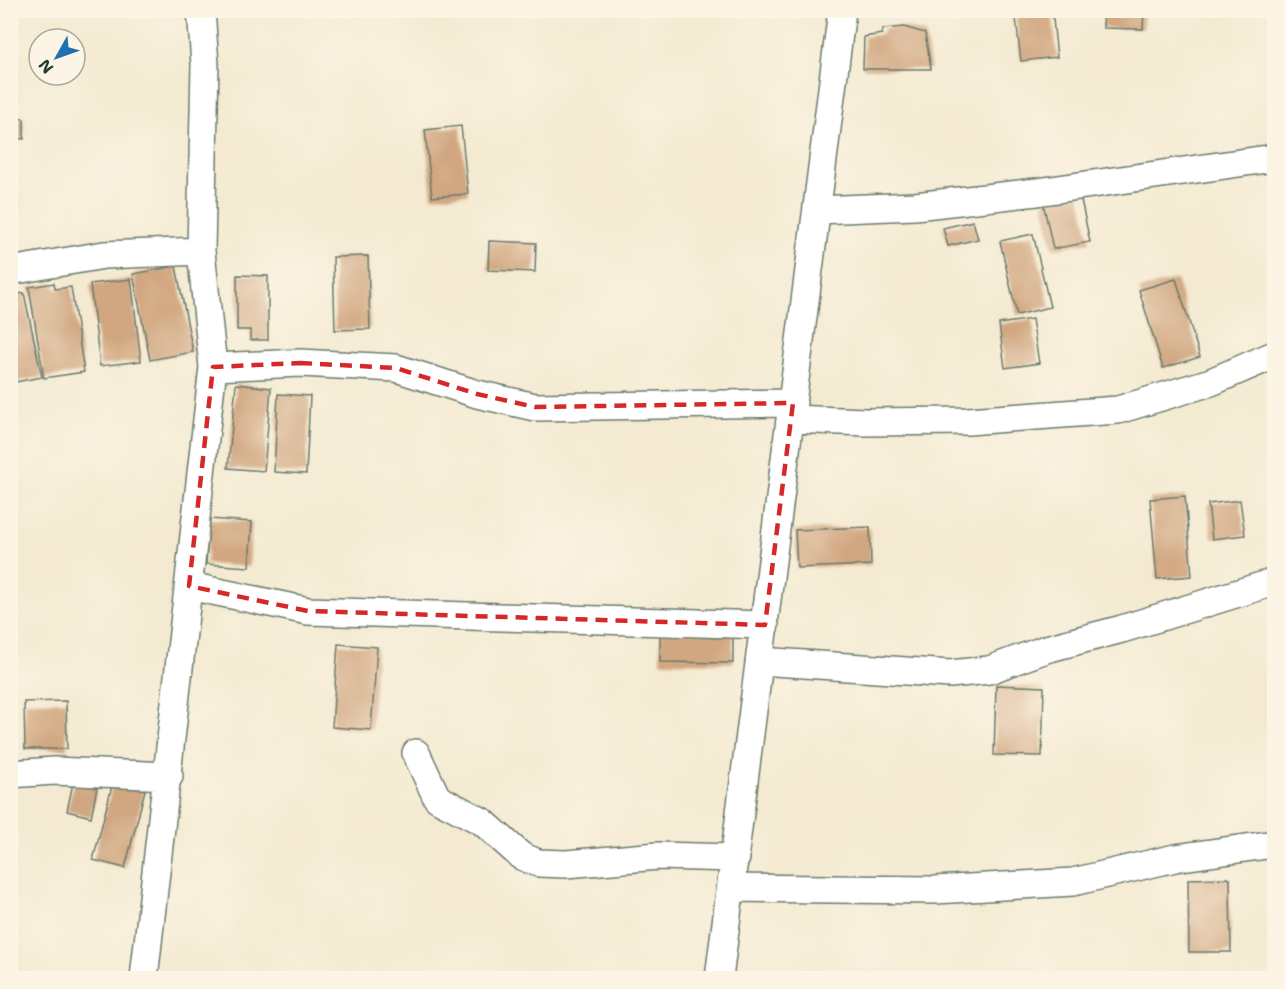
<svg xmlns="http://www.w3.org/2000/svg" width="1285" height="989" viewBox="0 0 1285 989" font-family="'Shantell Sans',sans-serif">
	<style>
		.building { fill: #d1a781 }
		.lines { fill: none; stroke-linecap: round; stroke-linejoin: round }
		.minor-casing { stroke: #6a7a6b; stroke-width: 30 }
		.minor { stroke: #fff; stroke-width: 27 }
		.marked { fill: none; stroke: #d62828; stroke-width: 4.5; stroke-dasharray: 12 8; stroke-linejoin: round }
	</style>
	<rect width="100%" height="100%" fill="#fcf5e5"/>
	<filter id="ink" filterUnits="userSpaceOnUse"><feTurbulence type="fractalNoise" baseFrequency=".0167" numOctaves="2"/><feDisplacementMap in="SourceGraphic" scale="12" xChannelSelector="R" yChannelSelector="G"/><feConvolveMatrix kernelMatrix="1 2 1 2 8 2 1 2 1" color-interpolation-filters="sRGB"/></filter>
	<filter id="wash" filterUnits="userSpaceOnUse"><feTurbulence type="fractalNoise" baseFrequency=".008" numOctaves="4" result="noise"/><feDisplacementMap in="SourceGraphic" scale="24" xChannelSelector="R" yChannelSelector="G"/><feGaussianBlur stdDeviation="1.35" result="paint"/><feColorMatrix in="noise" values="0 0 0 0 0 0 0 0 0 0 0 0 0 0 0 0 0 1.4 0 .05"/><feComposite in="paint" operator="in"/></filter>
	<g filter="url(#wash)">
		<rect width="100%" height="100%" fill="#f4ead2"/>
		<g id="blocks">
			<path class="building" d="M 1015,10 L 1052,10 L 1057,57 L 1021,61 Z
				M 1104,10 L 1144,10 L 1143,29 L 1103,28 Z
				M 904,27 L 925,33 L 931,69 L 863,69 L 864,37 L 882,34 L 883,29 Z
				M 10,118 L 24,119 L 24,139 L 10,138 Z
				M 461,126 L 468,194 L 432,197 L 425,130 Z
				M 1080,195 L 1090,242 L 1053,249 L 1043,202 Z
				M 973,221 L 978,239 L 948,246 L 943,228 Z
				M 1033,234 L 1050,307 L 1017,315 L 1000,241 Z
				M 489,241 L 536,243 L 535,272 L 488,270 Z
				M 368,256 L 370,329 L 335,330 L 333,257 Z
				M 176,266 L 193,352 L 150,360 L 133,274 Z
				M 237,275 L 268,276 L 268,340 L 250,340 L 250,330 L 237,330 Z
				M 131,279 L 141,361 L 100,366 L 90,284 Z
				M 1176,279 L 1200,357 L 1163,368 L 1139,290 Z
				M 54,283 L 55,289 L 71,287 L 84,372 L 44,378 L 29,287 Z
				M 24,293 L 42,377 L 10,383 L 10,296 Z
				M 1032,319 L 1039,363 L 1005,368 L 999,324 Z
				M 236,384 L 271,388 L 264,471 L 228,468 Z
				M 278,394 L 310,396 L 306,474 L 274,472 Z
				M 1185,496 L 1192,576 L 1157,579 L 1150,499 Z
				M 1240,500 L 1245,535 L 1212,539 L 1208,504 Z
				M 209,519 L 252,522 L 249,567 L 206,564 Z
				M 870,527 L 871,565 L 797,568 L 795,530 Z
				M 660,632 L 733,633 L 733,663 L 660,662 Z
				M 338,644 L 377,647 L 371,730 L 332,727 Z
				M 996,685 L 1044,687 L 1042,756 L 994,755 Z
				M 66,701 L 67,749 L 25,749 L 24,702 Z
				M 113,782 L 145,790 L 125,868 L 93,860 Z
				M 73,783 L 97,788 L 91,817 L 67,811 Z
				M 1230,878 L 1231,952 L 1189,952 L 1188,879 Z"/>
		</g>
	</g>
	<g filter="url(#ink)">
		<use href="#blocks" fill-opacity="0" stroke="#6a7a6b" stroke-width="1.5"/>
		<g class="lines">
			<g class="minor-casing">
				<path id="minor" d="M 817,210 L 915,206 L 1037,192 L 1274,158
					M 10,271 L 104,255 L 201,251
					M 213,367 L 300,363 L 396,368 L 477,394 L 535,407 L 793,403
					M 791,419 L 865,422 L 968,421 L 1118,410 L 1211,382 L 1274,355
					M 189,586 L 308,611 L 765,625
					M 760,661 L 950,674 L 989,670 L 1046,649 L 1122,629 L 1274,582
					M 416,753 L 437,798 L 483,822 L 521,856 L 538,863 L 566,864 L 658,856 L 736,858
					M 10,774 L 54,771 L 169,776
					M 732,888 L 935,890 L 1073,882 L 1175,858 L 1274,844
					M 144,978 L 213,367 L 201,251 L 205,64 L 201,10
					M 719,978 L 842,10"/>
			</g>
			<use href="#minor" class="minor"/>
		</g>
	</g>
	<path class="marked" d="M 300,363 L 396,368 L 477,394 L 535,407 L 793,403 L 765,625 L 308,611 L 189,586 L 213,367 Z"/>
	<rect width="1285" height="989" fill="none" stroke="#fcf5e5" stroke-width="36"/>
	<g transform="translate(57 57) rotate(230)"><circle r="28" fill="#fcf5e5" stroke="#a4ab9e" stroke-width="1.5"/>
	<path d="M0-4.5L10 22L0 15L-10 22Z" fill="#1f6fb2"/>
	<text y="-9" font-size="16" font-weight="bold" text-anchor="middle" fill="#1f3d34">N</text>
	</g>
</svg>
